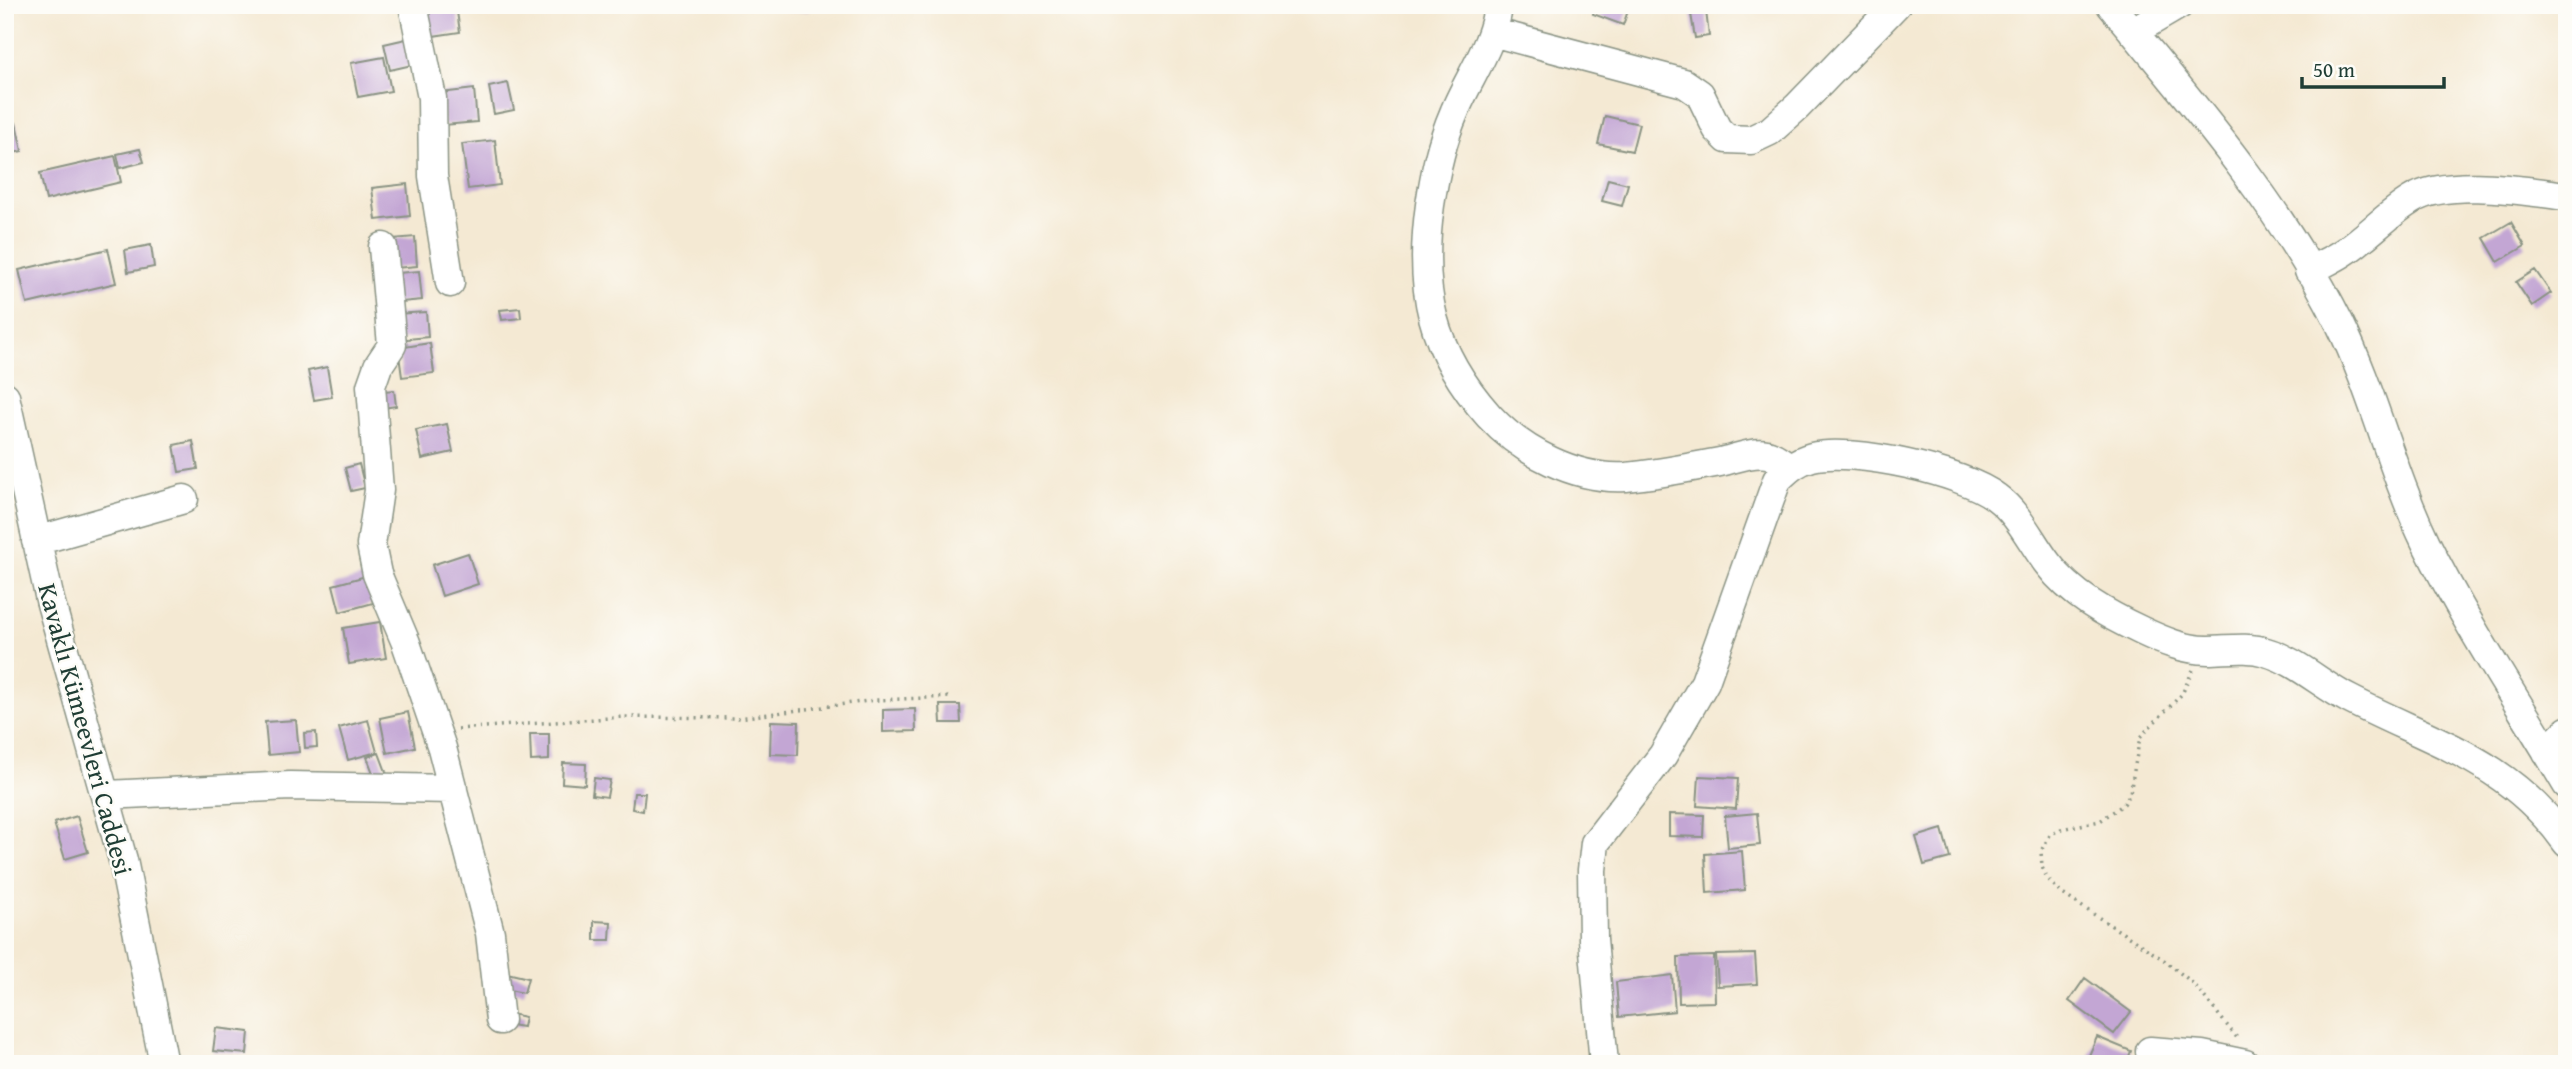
<svg xmlns="http://www.w3.org/2000/svg" width="2572" height="1069" viewBox="0 0 2572 1069" font-family="'Gentium Book Plus',serif">
	<style>
		.building { fill: #c3a6d4 }
		.lines { fill: none; stroke-linecap: round; stroke-linejoin: round }
		.minor-casing { stroke: #8a9384; stroke-width: 31 }
		.path { stroke: #8a9384; stroke-width: 3.5; stroke-dasharray: 2 5; stroke-linecap: butt }
		.minor { stroke: #fff; stroke-width: 28 }
		.labels { text-anchor: middle; dominant-baseline: central; stroke-width: 5; stroke-linejoin: round; paint-order: stroke }
		.street-label { font-size: 26px; fill: #1f3d34; stroke: #fdfcf7 }
	</style>
	<rect width="100%" height="100%" fill="#fdfcf7"/>
	<filter id="ink" filterUnits="userSpaceOnUse"><feTurbulence type="fractalNoise" baseFrequency=".0143" numOctaves="2"/><feDisplacementMap in="SourceGraphic" scale="14" xChannelSelector="R" yChannelSelector="G"/><feConvolveMatrix kernelMatrix="1 2 1 2 8 2 1 2 1" color-interpolation-filters="sRGB"/></filter>
	<filter id="wash" filterUnits="userSpaceOnUse"><feTurbulence type="fractalNoise" baseFrequency=".00686" numOctaves="4" result="noise"/><feDisplacementMap in="SourceGraphic" scale="28" xChannelSelector="R" yChannelSelector="G"/><feGaussianBlur stdDeviation="1.57" result="paint"/><feColorMatrix in="noise" values="0 0 0 0 0 0 0 0 0 0 0 0 0 0 0 0 0 1.4 0 .05"/><feComposite in="paint" operator="in"/></filter>
	<g filter="url(#wash)">
		<rect width="100%" height="100%" fill="#f4e9d3"/>
		<g id="blocks">
			<path class="building" d="M 456,5 L 460,32 L 426,37 L 422,10 Z
				M 786,5 L 809,5 L 809,11 L 787,12 Z
				M 1596,5 L 1630,5 L 1623,25 L 1593,14 Z
				M 1706,11 L 1709,36 L 1695,38 L 1691,14 Z
				M 406,39 L 412,65 L 390,70 L 384,44 Z
				M 384,57 L 391,91 L 358,97 L 351,63 Z
				M 508,83 L 514,110 L 494,114 L 489,87 Z
				M 474,89 L 477,122 L 444,125 L 441,93 Z
				M 1605,116 L 1639,124 L 1632,151 L 1598,144 Z
				M 16,123 L 22,151 L 5,155 L 5,125 Z
				M 495,140 L 500,185 L 468,189 L 462,144 Z
				M 140,149 L 144,162 L 120,168 L 117,154 Z
				M 115,156 L 121,182 L 46,200 L 40,173 Z
				M 1608,179 L 1628,184 L 1622,206 L 1602,201 Z
				M 407,184 L 410,216 L 376,220 L 372,188 Z
				M 2511,222 L 2525,246 L 2498,262 L 2484,238 Z
				M 415,237 L 417,266 L 384,269 L 382,240 Z
				M 151,245 L 154,267 L 128,272 L 125,250 Z
				M 108,249 L 116,283 L 27,304 L 19,270 Z
				M 2535,270 L 2551,293 L 2532,306 L 2516,282 Z
				M 419,271 L 422,300 L 391,303 L 388,274 Z
				M 520,308 L 521,318 L 502,320 L 500,310 Z
				M 426,312 L 428,337 L 397,340 L 395,314 Z
				M 430,343 L 434,373 L 402,377 L 398,348 Z
				M 327,367 L 332,397 L 314,400 L 308,371 Z
				M 394,390 L 396,406 L 377,409 L 374,392 Z
				M 447,424 L 453,452 L 422,459 L 416,430 Z
				M 193,441 L 198,469 L 179,472 L 174,445 Z
				M 359,464 L 365,488 L 351,491 L 345,468 Z
				M 468,553 L 478,584 L 442,596 L 432,565 Z
				M 366,576 L 373,603 L 340,612 L 333,585 Z
				M 380,622 L 386,658 L 349,664 L 343,628 Z
				M 940,705 L 960,705 L 961,723 L 941,723 Z
				M 915,709 L 916,731 L 883,732 L 883,710 Z
				M 408,712 L 415,747 L 387,753 L 380,718 Z
				M 296,720 L 299,752 L 268,755 L 265,722 Z
				M 368,720 L 377,752 L 348,760 L 339,728 Z
				M 771,721 L 799,722 L 798,755 L 770,754 Z
				M 316,732 L 317,747 L 305,748 L 304,733 Z
				M 530,734 L 549,734 L 549,760 L 531,761 Z
				M 379,753 L 388,777 L 376,781 L 367,757 Z
				M 563,763 L 586,764 L 585,785 L 562,783 Z
				M 1699,776 L 1738,778 L 1736,809 L 1697,806 Z
				M 594,778 L 610,780 L 607,797 L 592,795 Z
				M 634,793 L 645,793 L 643,811 L 632,809 Z
				M 1757,813 L 1760,845 L 1728,848 L 1725,816 Z
				M 1669,814 L 1704,815 L 1703,837 L 1669,836 Z
				M 77,816 L 88,852 L 65,859 L 54,823 Z
				M 1942,829 L 1950,858 L 1924,865 L 1916,837 Z
				M 1742,851 L 1745,890 L 1707,893 L 1705,854 Z
				M 594,921 L 611,922 L 610,940 L 594,940 Z
				M 1755,954 L 1757,984 L 1718,986 L 1716,955 Z
				M 1714,956 L 1715,1002 L 1679,1003 L 1678,957 Z
				M 507,973 L 528,978 L 524,993 L 504,989 Z
				M 1672,975 L 1675,1011 L 1619,1017 L 1616,982 Z
				M 2085,978 L 2131,1012 L 2114,1034 L 2069,1001 Z
				M 507,1013 L 525,1017 L 523,1027 L 505,1024 Z
				M 216,1028 L 249,1032 L 247,1054 L 213,1051 Z
				M 2097,1037 L 2131,1051 L 2126,1064 L 2095,1064 L 2087,1060 Z"/>
		</g>
	</g>
	<g filter="url(#ink)">
		<use href="#blocks" fill-opacity="0" stroke="#8a9384" stroke-width="2"/>
		<g class="lines">
			<g class="minor-casing">
				<path id="minor" d="M 413,5 L 432,98 L 433,176 L 450,283
					M 1498,5 C 1495,43 1468,78 1454,113 C 1441,143 1435,172 1430,205 C 1418,290 1431,351 1489,416 C 1522,452 1576,480 1626,477 C 1658,474 1688,468 1720,462 C 1735,459 1751,451 1767,454 C 1775,456 1782,462 1789,467
					M 2111,5 C 2193,104 2281,206 2339,322 C 2374,393 2391,471 2426,543 C 2467,626 2520,705 2567,785
					M 1492,32 L 1684,83 L 1700,94 L 1717,129 L 1727,139 L 1751,140 L 1770,131 L 1797,107 L 1896,5
					M 2133,32 L 2179,5
					M 383,247 L 392,345 L 378,366 L 371,386 L 379,490 L 371,545 L 377,574 L 406,643 L 442,748 L 490,933 L 500,1020
					M 2309,271 C 2322,264 2336,258 2347,250 C 2369,235 2388,214 2411,200 C 2446,177 2526,191 2567,196
					M 5,396 L 50,600 L 123,860 L 164,1064
					M 36,541 L 184,499
					M 2547,752 L 2567,731
					M 107,795 L 290,786 L 453,789
					M 2150,1051 L 2202,1055 L 2245,1064
					M 1604,1064 L 1593,939 L 1592,870 L 1595,843 L 1663,755 L 1705,682 L 1777,480 C 1788,469 1797,461 1812,457 C 1852,447 1964,472 1996,497 C 2019,514 2031,542 2048,564 C 2071,595 2108,615 2142,631 C 2163,641 2185,650 2208,650 C 2228,650 2246,646 2266,652 C 2297,661 2320,684 2349,699 C 2434,743 2508,760 2567,843"/>
			</g>
			<path class="path" d="M 2193,670 L 2182,694 L 2140,737 L 2130,793 L 2124,804 L 2100,821 L 2061,829 L 2050,835 L 2041,851 L 2042,867 L 2047,878 L 2061,893 L 2164,960 L 2194,984 L 2238,1039
				M 458,729 L 623,717 L 738,718 L 876,700 L 951,697"/>
			<use href="#minor" class="minor"/>
		</g>
	</g>
	<g class="labels">
		<g class="street-label">
			<text transform="translate(86 729) rotate(75)">Kavaklı Kümeevleri Caddesi</text>
		</g>
	</g>
	<rect width="2572" height="1069" fill="none" stroke="#fdfcf7" stroke-width="28"/>
	<path d="M2302 77v10h142v-10" fill="none" stroke="#1f3d34" stroke-width="3.5"/>
	<text x="2313" y="77" font-size="21" fill="#1f3d34" stroke="#fdfcf7" stroke-width="5" paint-order="stroke">50 m</text>
</svg>
